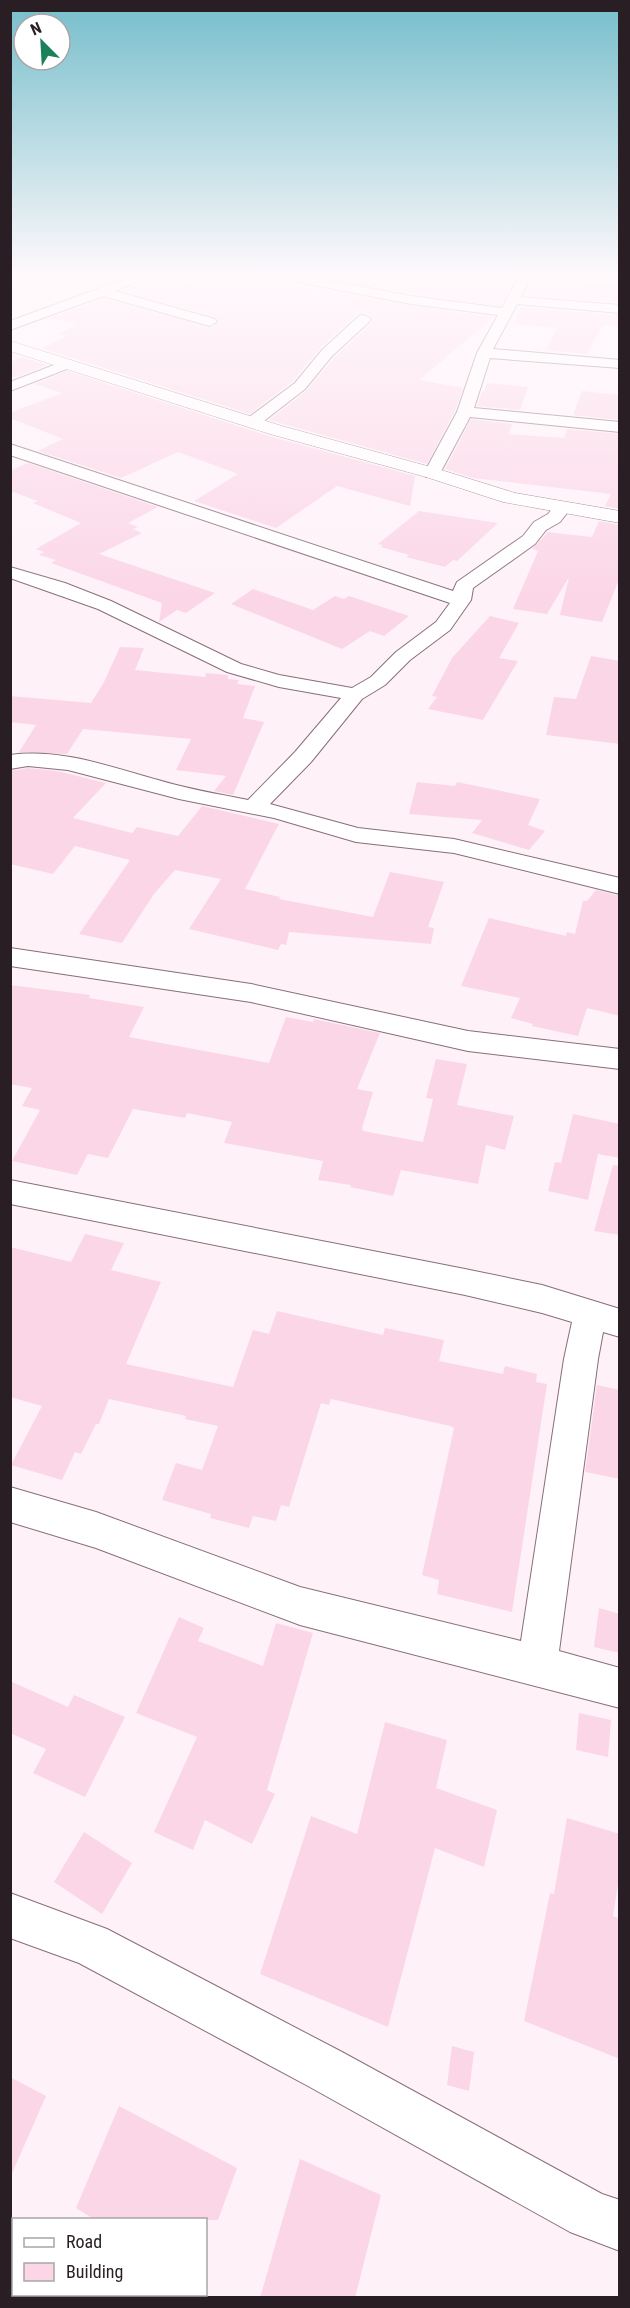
<svg xmlns="http://www.w3.org/2000/svg" width="630" height="2308" viewBox="0 0 630 2308" font-family="'Roboto Condensed',sans-serif">
	<style>
		.building { fill: #fbd6e7 }
		.lines { fill: none; stroke-linecap: round; stroke-linejoin: round }
		.minor-casing { stroke: #886e7a; stroke-width: 2 }
		.tertiary-casing { stroke: #886e7a; stroke-width: 1 }
		.minor { fill: #fff; fill-rule: evenodd }
		.tertiary { fill: #fff; fill-rule: evenodd }
	</style>
	<rect width="100%" height="100%" fill="#fef2f8"/>
	<path class="building" d="M 66,275 L 130,275 L 90,289 L 65,283 Z
		M 216,275 L 231,275 L 411,306 L 494,317 L 419,380 L 463,388 L 455,411 L 427,464 L 269,420 L 306,391 L 334,358 L 371,324 L 373,318 L 365,313 L 357,314 L 320,348 L 293,381 L 250,414 L 41,348 L 67,336 L 57,334 L 77,325 L 50,318 L 103,298 L 211,328 L 219,323 L 216,317 L 122,291 L 155,276 L 194,286 Z
		M 343,275 L 468,275 L 514,282 L 501,306 L 411,294 L 334,279 Z
		M 536,278 L 620,286 L 620,303 L 526,295 L 530,284 Z
		M 521,307 L 620,315 L 620,327 L 603,325 L 587,354 L 546,350 L 557,328 L 514,324 Z
		M 22,357 L 47,365 L 16,377 L 10,376 L 10,362 Z
		M 67,371 L 269,436 L 415,476 L 410,506 L 337,486 L 276,528 L 194,501 L 238,474 L 178,452 L 121,478 L 38,451 L 63,439 L 10,418 L 10,413 L 62,393 L 35,384 Z
		M 487,383 L 528,387 L 520,410 L 477,406 L 482,391 L 484,392 Z
		M 582,391 L 620,395 L 620,420 L 573,415 Z
		M 471,419 L 513,424 L 508,434 L 564,438 L 567,429 L 620,434 L 620,509 L 605,506 L 611,494 L 473,478 L 445,469 Z
		M 28,463 L 158,507 L 128,523 L 138,527 L 133,529 L 142,533 L 99,554 L 215,593 L 186,613 L 177,610 L 159,622 L 162,603 L 51,563 L 56,560 L 39,555 L 44,552 L 36,549 L 81,523 L 33,503 L 38,501 L 10,491 L 10,471 Z
		M 419,511 L 498,523 L 457,561 L 453,560 L 445,567 L 406,557 L 409,555 L 381,547 L 383,545 L 378,544 Z
		M 599,521 L 620,525 L 620,577 L 602,622 L 560,615 L 569,577 L 547,614 L 513,609 L 538,551 L 532,549 L 548,532 L 592,537 Z
		M 253,589 L 313,610 L 335,596 L 344,599 L 349,596 L 409,616 L 384,636 L 370,631 L 342,649 L 231,604 Z
		M 490,616 L 519,623 L 499,658 L 518,661 L 483,720 L 428,709 L 437,697 L 432,696 L 452,658 Z
		M 120,647 L 144,648 L 135,670 L 205,677 L 206,673 L 228,675 L 228,679 L 239,680 L 237,684 L 255,686 L 243,718 L 264,722 L 233,795 L 214,791 L 226,776 L 176,770 L 191,739 L 83,729 L 67,754 L 19,752 L 36,725 L 10,722 L 10,696 L 91,703 L 104,682 Z
		M 591,656 L 620,661 L 620,744 L 546,735 L 554,697 L 576,699 Z
		M 28,768 L 57,771 L 106,783 L 73,818 L 132,833 L 137,827 L 178,836 L 202,806 L 279,824 L 245,889 L 280,897 L 279,899 L 373,917 L 390,872 L 444,882 L 428,927 L 434,928 L 431,944 L 289,932 L 286,945 L 281,944 L 278,950 L 189,929 L 221,879 L 175,870 L 154,894 L 122,943 L 79,934 L 130,860 L 75,846 L 53,874 L 10,864 L 10,771 Z
		M 417,782 L 455,786 L 457,782 L 540,799 L 528,825 L 545,831 L 529,850 L 472,833 L 482,820 L 409,814 Z
		M 596,890 L 620,896 L 620,1016 L 587,1008 L 578,1036 L 532,1026 L 533,1024 L 511,1018 L 520,998 L 461,986 L 489,918 L 566,936 L 567,932 L 575,934 L 583,901 L 587,901 Z
		M 10,985 L 90,995 L 89,998 L 144,1007 L 129,1037 L 269,1063 L 286,1017 L 313,1022 L 314,1019 L 380,1033 L 357,1089 L 373,1092 L 362,1128 L 363,1131 L 423,1142 L 433,1099 L 426,1098 L 436,1059 L 467,1064 L 457,1105 L 514,1116 L 505,1150 L 486,1145 L 478,1184 L 401,1170 L 393,1196 L 350,1187 L 351,1185 L 318,1180 L 323,1161 L 224,1143 L 232,1122 L 187,1113 L 185,1118 L 133,1109 L 108,1158 L 88,1154 L 77,1175 L 12,1161 L 40,1110 L 22,1106 L 32,1088 L 10,1084 Z
		M 573,1114 L 620,1124 L 620,1158 L 598,1154 L 588,1200 L 548,1191 L 555,1162 L 561,1163 Z
		M 613,1165 L 620,1166 L 620,1235 L 594,1231 Z
		M 85,1234 L 124,1243 L 111,1270 L 161,1282 L 126,1364 L 233,1387 L 253,1330 L 269,1334 L 277,1311 L 383,1335 L 385,1328 L 444,1340 L 439,1361 L 503,1374 L 505,1366 L 537,1374 L 536,1382 L 547,1384 L 512,1612 L 437,1594 L 439,1580 L 422,1575 L 454,1428 L 450,1426 L 331,1399 L 329,1405 L 321,1403 L 289,1507 L 281,1505 L 276,1521 L 253,1516 L 249,1528 L 210,1518 L 211,1514 L 162,1500 L 176,1463 L 202,1470 L 218,1426 L 185,1419 L 186,1416 L 109,1399 L 99,1424 L 96,1424 L 81,1454 L 75,1452 L 62,1480 L 11,1465 L 42,1406 L 10,1397 L 10,1247 L 71,1262 Z
		M 597,1385 L 620,1390 L 620,1479 L 585,1472 Z
		M 599,1608 L 620,1614 L 620,1653 L 594,1647 Z
		M 179,1617 L 204,1628 L 198,1641 L 263,1666 L 276,1623 L 313,1633 L 267,1790 L 275,1794 L 252,1844 L 205,1820 L 193,1850 L 154,1832 L 197,1737 L 136,1713 Z
		M 10,1681 L 68,1707 L 74,1695 L 125,1717 L 85,1797 L 33,1773 L 46,1749 L 10,1733 Z
		M 579,1713 L 611,1720 L 608,1757 L 576,1750 Z
		M 385,1722 L 447,1740 L 436,1788 L 497,1810 L 484,1867 L 435,1848 L 388,2027 L 260,1974 L 311,1816 L 357,1834 Z
		M 567,1818 L 620,1834 L 620,1872 L 613,1916 L 620,1919 L 620,2059 L 524,2021 L 550,1893 L 554,1894 Z
		M 84,1832 L 132,1863 L 102,1914 L 54,1882 Z
		M 452,2046 L 474,2052 L 469,2091 L 447,2085 Z
		M 10,2077 L 46,2096 L 10,2178 Z
		M 119,2106 L 237,2168 L 218,2220 L 95,2220 L 76,2208 Z
		M 300,2159 L 381,2195 L 355,2298 L 260,2298 Z"/>
	<g class="lines">
		<g class="minor-casing">
			<path id="minor" d="M 136,275 L 153,275 L 115,291 L 215,319 L 217,322 L 210,326 L 103,296 L 10,330 L 10,321 Z
				M 276,275 L 300,275 L 411,296 L 502,308 L 520,275 L 532,275 L 521,297 L 620,305 L 620,313 L 517,304 L 493,349 L 620,360 L 620,368 L 490,358 L 474,408 L 620,422 L 620,432 L 470,417 L 438,477 L 426,477 L 424,473 L 457,412 L 477,353 L 498,315 L 411,304 L 282,279 Z
				M 364,315 L 371,319 L 369,322 L 332,356 L 305,389 L 260,424 L 248,424 L 246,421 L 248,418 L 295,383 L 322,350 L 359,316 Z
				M 67,360 L 72,361 L 74,364 L 72,367 L 10,391 L 10,382 Z
				M 10,444 L 453,591 L 457,582 L 523,536 L 534,522 L 548,514 L 556,504 L 568,504 L 571,508 L 560,522 L 546,530 L 535,544 L 473,588 L 471,600 L 450,630 L 410,660 L 385,685 L 362,699 L 311,762 L 270,804 L 358,828 L 454,839 L 620,878 L 620,894 L 454,853 L 356,842 L 274,818 L 179,799 L 68,770 L 28,766 L 10,769 L 10,755 C 61,748 110,767 158,780 C 188,789 218,794 248,800 L 295,752 L 341,698 L 279,687 L 227,672 L 98,609 L 10,578 L 10,567 L 65,583 L 111,601 L 241,664 L 279,675 L 352,688 L 371,677 L 396,652 L 436,622 L 450,603 L 10,455 Z
				M 10,948 L 251,984 L 468,1031 L 620,1049 L 620,1069 L 468,1051 L 251,1002 L 10,966 Z
				M 10,1180 L 465,1269 L 542,1285 L 620,1309 L 620,1337 L 603,1332 L 598,1359 L 559,1651 L 620,1668 L 620,1708 L 300,1625 L 96,1548 L 10,1522 L 10,1487 L 96,1512 L 300,1587 L 521,1641 L 564,1359 L 572,1322 L 542,1313 L 465,1295 L 10,1204 Z
				M 10,1893 L 107,1929 L 342,2052 L 602,2194 L 620,2200 L 620,2251 L 570,2232 L 308,2086 L 79,1963 L 10,1938 Z"/>
		</g>
		<g class="tertiary-casing">
			<path id="tertiary" d="M 10,341 L 282,426 L 438,469 L 515,493 L 620,511 L 620,523 L 503,502 L 426,477 L 270,434 L 10,351 Z"/>
		</g>
		<use href="#minor" class="minor"/>
		<use href="#tertiary" class="tertiary"/>
	</g>
	<linearGradient id="sky" x2="0" y2="1"><stop stop-color="#75becb"/><stop offset="0.46" stop-color="#fff9fc"/><stop offset="1" stop-color="#fff9fc" stop-opacity="0"/></linearGradient>
	<rect width="630" height="598" fill="url(#sky)"/>
	<rect width="630" height="2308" fill="none" stroke="#291e23" stroke-width="24"/>
	<rect x="12" y="2218" width="195" height="78" fill="#ffffff" stroke="#a9a5a7" stroke-width="1.5"/>
	<rect x="24" y="2238" width="30" height="9" fill="#ffffff" stroke="#a9a5a7" stroke-width="1.5"/>
	<text x="66" y="2248" font-size="18" fill="#291e23">Road</text>
	<rect x="24" y="2263" width="30" height="18" fill="#fbd6e7" stroke="#a9a5a7" stroke-width="1.5"/>
	<text x="66" y="2278" font-size="18" fill="#291e23">Building</text>
	<g transform="translate(42 42) rotate(336)"><circle r="28" fill="#ffffff" stroke="#a9a5a7" stroke-width="1.5"/>
	<path d="M0-4.5L10 22L0 15L-10 22Z" fill="#1c805a"/>
	<text y="-9" font-size="16" font-weight="bold" text-anchor="middle" fill="#291e23">N</text>
	</g>
</svg>
